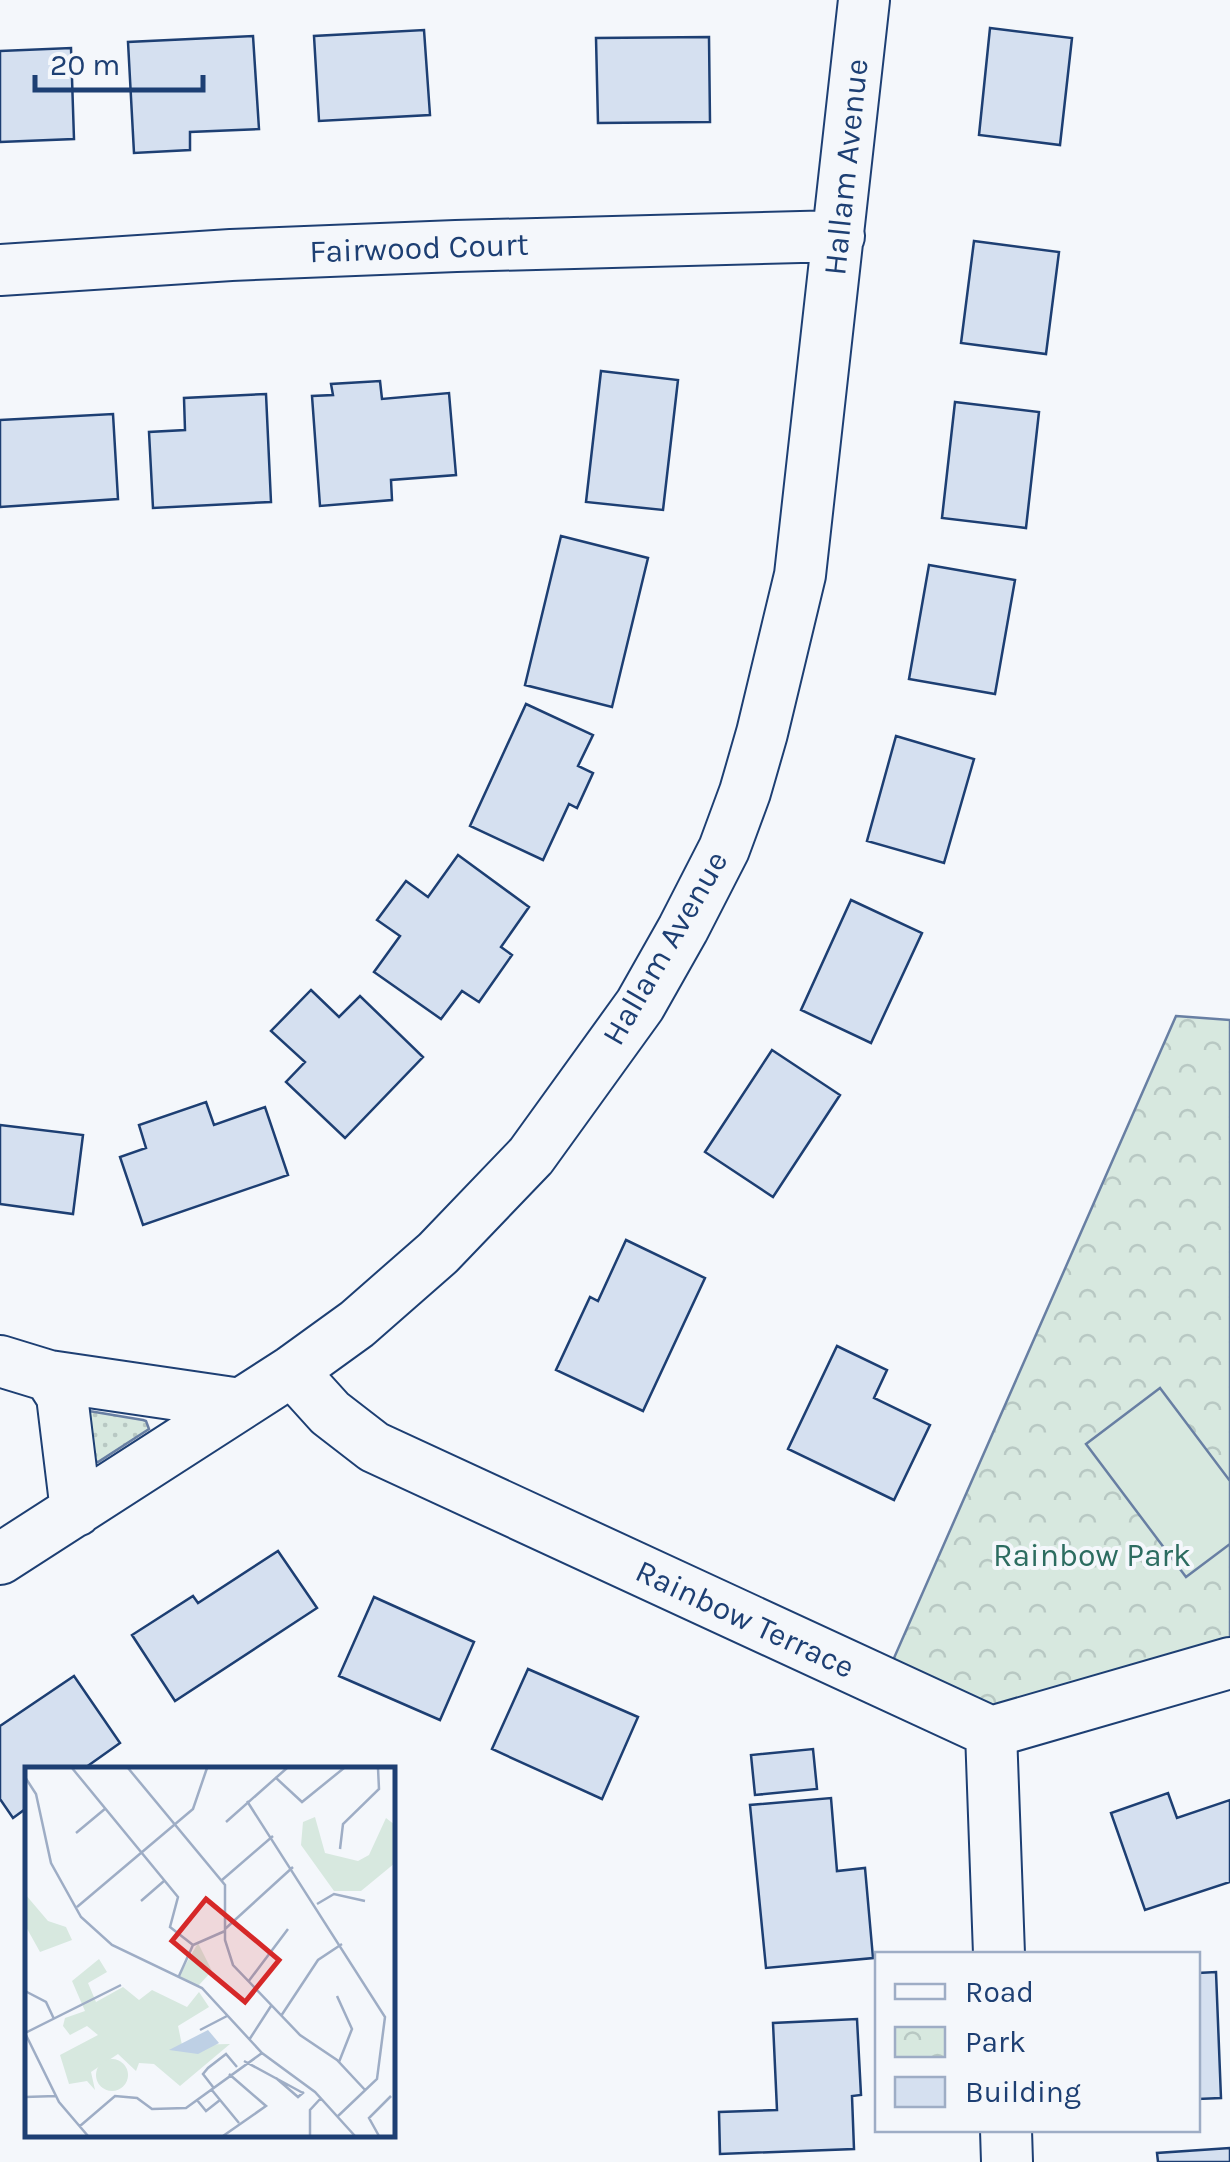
<svg xmlns="http://www.w3.org/2000/svg" width="1230" height="2162" viewBox="0 0 1230 2162" font-family="Karla,sans-serif">
	<style>
		.grass { fill: url(#grass-dots); stroke: #687fa3; stroke-width: 2.5 }
		.park { fill: url(#park-crowns); stroke: #687fa3; stroke-width: 2.5 }
		.pitch { fill: #d7e8df; stroke: #687fa3; stroke-width: 2.5 }
		.building { fill: #d5e0f0; stroke: #1d3f73; stroke-width: 2.5 }
		.lines { fill: none; stroke-linecap: round; stroke-linejoin: round }
		.minor-casing { stroke: #1d3f73; stroke-width: 54 }
		.minor { stroke: #f4f7fb; stroke-width: 50 }
		.labels { text-anchor: middle; dominant-baseline: central; stroke-width: 8; stroke-linejoin: round; paint-order: stroke }
		.street-label { font-size: 32px; fill: #1d3f73; stroke: #f4f7fb }
		.park-label { font-size: 32px; fill: #2c6c60; stroke: #f4f7fb }
		.inset-road { fill: none; stroke: #9eadc5; stroke-width: 2.5 }
		.view { fill: #d62828; fill-opacity: 0.15; stroke: #d62828; stroke-width: 5 }
		.inset-edge { fill: none; stroke: #1d3f73; stroke-width: 5 }
	</style>
	<defs>
		<pattern id="grass-dots" width="8" height="8" patternUnits="userSpaceOnUse" patternTransform="scale(2.5)"><rect width="8" height="8" fill="#d7e8df"/><path d="M2 2h.1M6 6h.1" fill="none" stroke="#b8c8c3" stroke-width="1.8" stroke-linecap="round"/></pattern>
		<pattern id="park-crowns" width="20" height="18" patternUnits="userSpaceOnUse" patternTransform="scale(2.5)"><rect width="20" height="18" fill="#d7e8df"/><path d="M2 6a3 3 0 1 1 6 0M12 15a3 3 0 1 1 6 0" fill="none" stroke="#b8c8c3"/></pattern>
	</defs>
	<rect width="100%" height="100%" fill="#f4f7fb"/>
	<path class="grass" d="M 89,1411 L 143,1420 L 146,1421 L 149,1429 L 98,1462 L 95,1461 Z"/>
	<path class="park" d="M 1176,1016 L 1230,1020 L 1230,1663 L 991,1732 L 883,1683 Z"/>
	<path class="pitch" d="M 1160,1388 L 1230,1481 L 1230,1544 L 1186,1577 L 1086,1444 Z"/>
	<path class="building" d="M 990,28 L 1072,38 L 1060,145 L 979,135 Z
		M 424,30 L 430,115 L 319,121 L 314,36 Z
		M 253,36 L 259,129 L 190,132 L 190,150 L 134,153 L 128,42 Z
		M 709,37 L 710,122 L 598,123 L 596,38 Z
		M 71,48 L 74,139 L 0,142 L 0,51 Z
		M 974,241 L 1059,252 L 1046,354 L 961,343 Z
		M 601,371 L 678,380 L 663,510 L 586,502 Z
		M 380,381 L 382,399 L 449,393 L 456,475 L 391,480 L 392,500 L 320,506 L 312,396 L 333,395 L 331,384 Z
		M 266,394 L 271,502 L 153,508 L 149,432 L 185,430 L 184,398 Z
		M 955,402 L 1039,412 L 1026,528 L 942,518 Z
		M 113,414 L 118,499 L 0,507 L 0,420 Z
		M 561,536 L 648,558 L 612,707 L 525,685 Z
		M 929,565 L 1015,580 L 995,694 L 909,679 Z
		M 526,704 L 593,735 L 578,766 L 593,773 L 577,808 L 569,804 L 543,860 L 470,826 Z
		M 896,736 L 974,759 L 944,863 L 867,841 Z
		M 458,855 L 529,907 L 501,947 L 512,955 L 479,1002 L 462,991 L 441,1019 L 374,972 L 400,936 L 377,920 L 406,881 L 428,897 Z
		M 851,900 L 922,933 L 871,1043 L 801,1010 Z
		M 311,990 L 339,1017 L 360,996 L 423,1057 L 345,1138 L 286,1082 L 305,1062 L 271,1031 Z
		M 772,1050 L 840,1095 L 773,1197 L 705,1152 Z
		M 206,1102 L 214,1125 L 265,1107 L 288,1175 L 143,1225 L 120,1157 L 146,1148 L 139,1125 Z
		M 0,1125 L 83,1135 L 73,1214 L 0,1204 Z
		M 626,1240 L 705,1278 L 643,1411 L 556,1370 L 590,1297 L 598,1301 Z
		M 837,1346 L 887,1370 L 874,1398 L 930,1425 L 894,1500 L 788,1449 Z
		M 278,1551 L 317,1608 L 175,1701 L 132,1635 L 193,1596 L 198,1603 Z
		M 374,1597 L 474,1642 L 440,1720 L 339,1676 Z
		M 528,1669 L 638,1717 L 602,1799 L 492,1749 Z
		M 74,1676 L 120,1743 L 82,1770 L 28,1770 L 28,1807 L 13,1818 L 0,1799 L 0,1726 Z
		M 813,1749 L 817,1789 L 755,1795 L 751,1755 Z
		M 1168,1793 L 1177,1818 L 1230,1800 L 1230,1882 L 1145,1910 L 1111,1813 Z
		M 831,1798 L 837,1871 L 865,1868 L 873,1958 L 766,1968 L 750,1805 Z
		M 1216,1972 L 1221,2098 L 1198,2099 L 1198,1973 Z
		M 857,2019 L 861,2095 L 852,2096 L 854,2149 L 720,2154 L 719,2112 L 777,2110 L 773,2023 Z
		M 1230,2148 L 1230,2162 L 1158,2162 L 1157,2153 Z"/>
	<g class="lines">
		<g class="minor-casing">
			<path id="minor" d="M 0,270 L 231,255 L 456,246 L 839,236
				M 0,1361 L 49,1376 L 240,1404
				M 292,1371 L 330,1413 L 374,1447 L 991,1732 L 1230,1663
				M 49,1376 L 62,1396 L 76,1511
				M 0,1559 L 292,1371 L 357,1324 L 438,1253 L 531,1156 L 640,1005 L 683,929 L 724,849 L 745,792 L 762,733 L 800,575 L 864,0
				M 991,1732 L 999,1954
				M 1006,2130 L 1007,2162"/>
		</g>
		<use href="#minor" class="minor"/>
	</g>
	<g class="labels">
		<g class="street-label">
			<text transform="translate(846 167) rotate(-84)">Hallam Avenue</text>
			<text transform="translate(419 248) rotate(-2)">Fairwood Court</text>
			<text transform="translate(665 948) rotate(-60)">Hallam Avenue</text>
			<text transform="translate(745 1619) rotate(25)">Rainbow Terrace</text>
		</g>
		<g class="park-label">
			<text x="1092" y="1555">Rainbow Park</text>
		</g>
	</g>
	<g transform="translate(25 1767)">
		<rect width="370" height="370" fill="#f4f7fb"/>
		<path d="M 290,50 L 300,86 L 333,94 L 344,88 L 361,51 L 370,58 L 370,96 L 336,124 L 309,124 L 276,78 L 278,55 ZM 0,127 L 23,154 L 41,160 L 47,173 L 15,185 L 0,158 ZM 74,192 L 82,205 L 63,216 L 71,235 L 98,220 L 114,233 L 127,223 L 162,240 L 174,225 L 184,240 L 153,259 L 157,278 L 205,277 L 155,319 L 129,297 L 114,296 L 111,304 L 93,287 L 66,305 L 70,323 L 62,314 L 44,317 L 35,288 L 73,268 L 62,259 L 45,268 L 38,259 L 40,251 L 60,244 L 47,214 Z" fill="#d7e8df"/>
		<path d="M 173,176 L 187,204 L 173,219 L 154,209 Z" fill="#d7e8df"/>
		<path d="M71 308a16 16 0 1 1 32 0a16 16 0 1 1-32 0Z" fill="#d7e8df"/>
		<path d="M 183,263 L 194,276 L 173,287 L 144,283 Z" fill="#bed0e5"/>
		<path class="inset-road" d="M 47,1 L 153,130 L 145,160 L 168,178M 103,1 L 200,118 L 200,173 L 208,198 L 275,268 L 312,293 L 341,324M 0,10 L 11,27 L 26,96 L 56,150 L 87,178 L 177,221 L 237,286 L 290,325 L 330,369M 250,10 L 277,35 L 319,1M 222,34 L 360,250 L 352,312 L 312,350M 201,55 L 262,1M 51,66 L 81,41M 315,82 L 318,57 L 354,22 L 353,1M 197,113 L 248,69M 116,134 L 139,114M 292,137 L 309,127 L 340,134M 52,140 L 168,42 L 182,1M 200,162 L 268,100M 154,209 L 168,178 L 200,164M 223,215 L 263,162M 0,224 L 21,235 L 29,252M 312,229 L 327,262 L 314,295M 256,249 L 293,193 L 317,177M 175,263 L 202,249M 0,266 L 34,335 L 63,369M 0,266 L 96,218M 224,273 L 246,239M 219,294 L 278,326M 251,311 L 273,330 L 279,325M 188,320 L 178,307 L 183,301 L 201,287 L 212,300M 186,322 L 214,356M 0,330 L 31,329M 172,333 L 181,344 L 195,333M 55,359 L 90,329 L 112,331 L 127,342 L 161,341 L 237,286M 198,369 L 241,339 L 204,307M 285,369 L 285,343 L 296,331M 354,369 L 344,351 L 366,329"/>
		<path class="view" d="M 181,132 L 254,193 L 220,235 L 147,174 Z"/>
		<rect width="370" height="370" class="inset-edge"/>
	</g>
	<rect x="875" y="1952" width="325" height="180" fill="#f4f7fb" stroke="#9eadc5" stroke-width="2.5"/>
	<rect x="895" y="1984" width="50" height="15" fill="#f4f7fb" stroke="#9eadc5" stroke-width="2.5"/>
	<text x="965" y="2002" font-size="30" fill="#1d3f73">Road</text>
	<rect x="895" y="2027" width="50" height="30" fill="url(#park-crowns)" stroke="#9eadc5" stroke-width="2.5"/>
	<text x="965" y="2052" font-size="30" fill="#1d3f73">Park</text>
	<rect x="895" y="2077" width="50" height="30" fill="#d5e0f0" stroke="#9eadc5" stroke-width="2.5"/>
	<text x="965" y="2102" font-size="30" fill="#1d3f73">Building</text>
	<path d="M35 75v15h168v-15" fill="none" stroke="#1d3f73" stroke-width="5"/>
	<text x="50" y="75" font-size="30" fill="#1d3f73" stroke="#f4f7fb" stroke-width="8" paint-order="stroke">20 m</text>
</svg>
